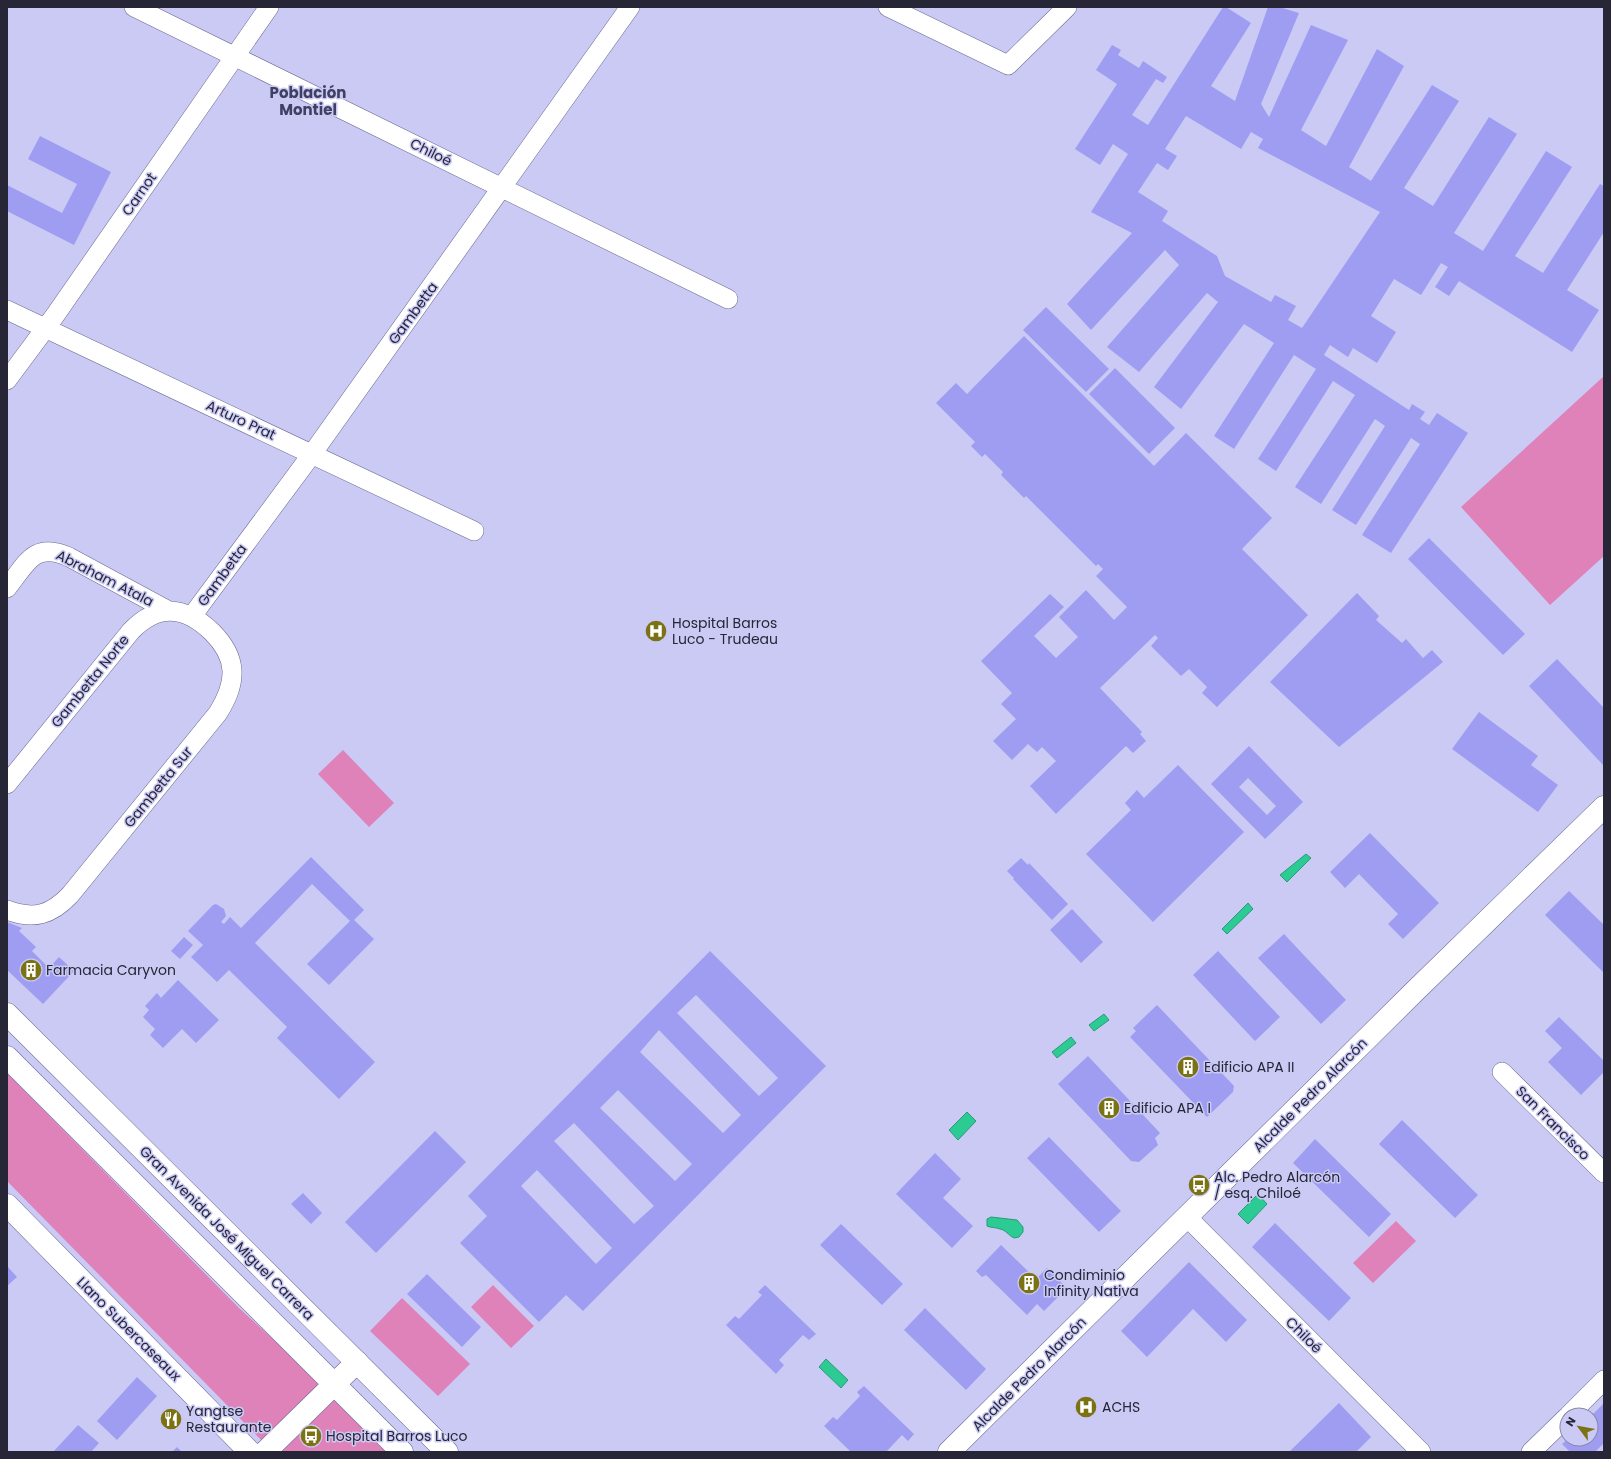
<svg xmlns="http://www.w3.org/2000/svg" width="1611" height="1459" viewBox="0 0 1611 1459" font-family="Poppins,sans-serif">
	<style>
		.green { fill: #de82b9 }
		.water { fill: #2ccb94; stroke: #2a9a78 }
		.building { fill: #9f9df1; fill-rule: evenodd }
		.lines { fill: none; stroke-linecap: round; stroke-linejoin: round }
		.street-casing { stroke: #69698f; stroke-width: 20 }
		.secondary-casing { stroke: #69698f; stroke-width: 23 }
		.primary-casing { stroke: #69698f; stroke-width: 23 }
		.street { stroke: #fff; stroke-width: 19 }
		.secondary { stroke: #fff; stroke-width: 22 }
		.primary { stroke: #fff; stroke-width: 22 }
		.labels { text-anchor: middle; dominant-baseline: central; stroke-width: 3; stroke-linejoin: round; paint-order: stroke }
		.street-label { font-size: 14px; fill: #262636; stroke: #cacaf5 }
		.poi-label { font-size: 14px; fill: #262636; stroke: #cacaf5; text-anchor: start }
		.neighbourhood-label { font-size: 15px; font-weight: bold; fill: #404063; stroke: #cacaf5 }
	</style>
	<rect width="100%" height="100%" fill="#cacaf5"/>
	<path class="green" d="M 1604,376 L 1604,556 L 1550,605 L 1461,507 Z
		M 343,750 L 394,803 L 369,827 L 318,774 Z
		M 7,1073 L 239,1308 L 307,1370 L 386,1452 L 273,1452 L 7,1181 Z
		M 1396,1221 L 1416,1241 L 1373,1283 L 1353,1263 Z
		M 493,1285 L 534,1326 L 511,1348 L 471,1307 Z
		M 402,1298 L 470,1364 L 438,1396 L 370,1331 Z"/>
	<path class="water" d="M 1306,854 L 1311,858 L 1287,882 L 1280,875 Z
		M 1248,903 L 1253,909 L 1227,934 L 1222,929 Z
		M 1104,1014 L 1109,1020 L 1094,1031 L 1089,1025 Z
		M 1071,1037 L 1076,1043 L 1057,1058 L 1052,1052 Z
		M 967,1112 L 976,1121 L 958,1140 L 949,1130 Z
		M 1258,1194 L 1267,1204 L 1248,1224 L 1238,1214 Z
		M 991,1217 L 1017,1220 L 1023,1227 L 1023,1232 L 1019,1237 L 1014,1238 C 1008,1235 1006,1230 1000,1229 C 995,1227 991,1228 987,1226 L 987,1219 Z
		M 826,1359 L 848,1380 L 841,1388 L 819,1367 Z"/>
	<path class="building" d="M 1223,7 L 1226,7 L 1251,23 L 1211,86 L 1235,101 L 1268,7 L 1279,7 L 1299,13 L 1261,104 L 1269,117 L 1311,25 L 1348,40 L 1301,130 L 1326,146 L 1377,49 L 1404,66 L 1349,167 L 1371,181 L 1432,85 L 1459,101 L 1404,188 L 1433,206 L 1489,117 L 1517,134 L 1454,233 L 1483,251 L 1546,151 L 1572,167 L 1515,256 L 1543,273 L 1600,184 L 1604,186 L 1604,232 L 1567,290 L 1599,310 L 1572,352 L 1459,281 L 1449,296 L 1435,287 L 1448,267 L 1441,263 L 1421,295 L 1394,279 L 1371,316 L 1396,332 L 1377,363 L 1353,348 L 1348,357 L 1330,345 L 1324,355 L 1409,410 L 1412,404 L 1425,412 L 1420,419 L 1429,425 L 1437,413 L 1468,433 L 1391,553 L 1362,535 L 1420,444 L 1411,438 L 1356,525 L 1332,510 L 1385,426 L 1375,419 L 1321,504 L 1295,487 L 1355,395 L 1333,381 L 1276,471 L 1258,459 L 1316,369 L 1294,355 L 1234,449 L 1214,436 L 1274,343 L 1244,324 L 1181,409 L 1154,387 L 1218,302 L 1207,293 L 1139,372 L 1107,347 L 1179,265 L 1165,250 L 1091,330 L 1067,304 L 1132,233 L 1091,212 L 1128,154 L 1113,144 L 1100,165 L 1075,149 L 1117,84 L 1096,70 L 1112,45 L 1121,50 L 1118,55 L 1139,68 L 1143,61 L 1167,77 L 1163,83 L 1156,79 L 1132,115 L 1148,125 ZM 1186,116 L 1241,149 L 1251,132 L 1263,139 L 1258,148 L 1380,212 L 1302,328 L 1288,320 L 1296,306 L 1275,295 L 1271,302 L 1225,276 L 1217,256 L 1162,221 L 1168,211 L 1138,192 L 1157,163 L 1168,170 L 1177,156 L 1165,149 Z
		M 40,136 L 111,172 L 74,245 L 7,211 L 7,185 L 62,213 L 77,184 L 28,159 Z
		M 1046,307 L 1109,369 L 1086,392 L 1023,330 Z
		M 1024,336 L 1154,466 L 1186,433 L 1272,518 L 1242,549 L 1308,615 L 1217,707 L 1202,693 L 1207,687 L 1189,669 L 1181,676 L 1151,646 L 1158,638 L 1155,635 L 1100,688 L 1142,732 L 1140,734 L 1146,741 L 1133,753 L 1126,746 L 1056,814 L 1030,786 L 1056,761 L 1042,747 L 1037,752 L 1028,744 L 1012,760 L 993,741 L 1016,719 L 1001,704 L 1012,693 L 981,661 L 1050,594 L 1064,607 L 1034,636 L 1056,658 L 1078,637 L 1059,617 L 1086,590 L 1114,620 L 1127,607 L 1096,576 L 1103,569 L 1098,564 L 1096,566 L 1026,496 L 1024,498 L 1001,475 L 1003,472 L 985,454 L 982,457 L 971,446 L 975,442 L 936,403 L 956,383 L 967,394 Z
		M 1115,368 L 1175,428 L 1149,454 L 1089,394 Z
		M 1429,538 L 1525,634 L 1503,655 L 1408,559 Z
		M 1357,593 L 1379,616 L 1376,620 L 1402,643 L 1406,639 L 1423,658 L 1432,650 L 1443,662 L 1339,747 L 1270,682 Z
		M 1557,659 L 1604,708 L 1604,766 L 1529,686 Z
		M 1479,712 L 1538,756 L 1531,765 L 1558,785 L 1538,812 L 1452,749 Z
		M 1249,746 L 1303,802 L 1265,839 L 1211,784 ZM 1248,778 L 1276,806 L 1267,815 L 1239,787 Z
		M 1178,765 L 1244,832 L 1153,922 L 1086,854 L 1131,810 L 1125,803 L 1137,790 L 1144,798 Z
		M 1370,833 L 1439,903 L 1403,939 L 1388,924 L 1398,914 L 1359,874 L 1345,888 L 1330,872 Z
		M 311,857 L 364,910 L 354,920 L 374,939 L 329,985 L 307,964 L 350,921 L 312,884 L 255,943 L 375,1062 L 339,1099 L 277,1038 L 287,1027 L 229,970 L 217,982 L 191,957 L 203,945 L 188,931 L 213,905 L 216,904 L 224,909 L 226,916 L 221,922 L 224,924 L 230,917 L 241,928 Z
		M 1021,858 L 1028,865 L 1029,863 L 1068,904 L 1052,920 L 1013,879 L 1014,878 L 1007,871 Z
		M 1569,891 L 1604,925 L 1604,973 L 1545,915 Z
		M 1072,909 L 1103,942 L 1081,963 L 1050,930 Z
		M 7,922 L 22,928 L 19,931 L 36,947 L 32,951 L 49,968 L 59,957 L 74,971 L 43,1004 L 7,970 Z
		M 1284,934 L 1346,1000 L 1321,1024 L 1258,958 Z
		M 184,937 L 193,945 L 180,959 L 171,951 Z
		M 710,951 L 826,1066 L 583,1311 L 566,1295 L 539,1322 L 460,1243 L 487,1216 L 468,1196 ZM 696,995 L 778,1078 L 759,1096 L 677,1013 ZM 659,1030 L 741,1115 L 723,1133 L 640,1052 ZM 618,1090 L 692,1164 L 675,1181 L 600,1108 ZM 574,1123 L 654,1206 L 634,1224 L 554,1141 ZM 537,1170 L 612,1248 L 596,1264 L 521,1186 Z
		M 1218,951 L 1280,1017 L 1255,1041 L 1193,975 Z
		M 178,980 L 219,1020 L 196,1043 L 182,1029 L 163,1048 L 150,1035 L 155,1029 L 143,1017 L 149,1010 L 145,1006 L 157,993 L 161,998 Z
		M 1157,1005 L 1234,1086 L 1233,1092 L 1207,1117 L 1130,1037 L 1136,1031 L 1133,1028 Z
		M 1559,1017 L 1604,1061 L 1604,1072 L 1581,1095 L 1548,1062 L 1562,1048 L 1545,1031 Z
		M 1088,1056 L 1160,1133 L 1155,1138 L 1158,1145 L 1139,1162 L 1131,1161 L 1058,1084 Z
		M 1402,1120 L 1478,1195 L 1455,1218 L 1379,1144 Z
		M 435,1131 L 466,1162 L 376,1253 L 345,1222 Z
		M 1049,1137 L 1121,1211 L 1099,1232 L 1027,1158 Z
		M 1315,1139 L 1391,1214 L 1369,1237 L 1293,1163 Z
		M 935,1153 L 961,1179 L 943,1198 L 973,1226 L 952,1248 L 896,1194 Z
		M 303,1193 L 322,1213 L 311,1224 L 291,1204 Z
		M 1275,1223 L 1351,1298 L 1329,1321 L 1252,1247 Z
		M 841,1224 L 903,1284 L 882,1305 L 820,1245 Z
		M 1001,1245 L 1036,1279 L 1047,1268 L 1067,1288 L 1044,1311 L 1037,1304 L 1027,1315 L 986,1275 L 982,1277 L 976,1271 Z
		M 1189,1262 L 1247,1320 L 1226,1342 L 1193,1309 L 1147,1357 L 1121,1331 Z
		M 7,1266 L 17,1277 L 7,1286 Z
		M 427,1274 L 481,1327 L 462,1347 L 407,1294 Z
		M 765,1285 L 816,1334 L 809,1340 L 803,1335 L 779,1360 L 784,1365 L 776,1374 L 726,1325 L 735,1316 L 739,1319 L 762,1295 L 758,1292 Z
		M 925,1308 L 986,1369 L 966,1390 L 904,1330 Z
		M 137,1377 L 157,1396 L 117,1440 L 97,1421 Z
		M 864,1386 L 914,1434 L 908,1441 L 902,1435 L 886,1452 L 851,1452 L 824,1426 L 833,1417 L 837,1420 L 860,1396 L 857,1392 Z
		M 1339,1403 L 1371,1437 L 1356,1452 L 1289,1452 Z
		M 1604,1403 L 1604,1443 L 1595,1452 L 1570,1452 L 1562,1444 L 1568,1439 L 1591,1439 L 1591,1416 Z
		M 78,1425 L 99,1443 L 91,1452 L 53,1452 Z
		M 177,1447 L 182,1452 L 172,1452 Z"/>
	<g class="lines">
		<g class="street-casing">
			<path id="street" d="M 134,7 L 728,299
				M 888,7 L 1008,65 L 1067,7
				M 7,310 L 474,531
				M 7,380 L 56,314 L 269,7
				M 7,588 C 27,563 34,541 69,557 L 169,611
				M 192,616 L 312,454 L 630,7
				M 7,784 L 131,631 C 158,603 185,606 212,632 C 222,642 231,656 232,670 C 233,686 226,700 218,713 L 70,895 C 51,915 34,920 7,910
				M 1502,1072 L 1604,1173
				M 1187,1217 L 1421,1452
				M 1569,1415 L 1604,1380
				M 1531,1452 L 1567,1417"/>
		</g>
		<g class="secondary-casing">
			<path id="secondary" d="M 7,1205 L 250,1452
				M 265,1452 L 357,1362
				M 949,1452 L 1415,991 L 1604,807"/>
		</g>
		<g class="primary-casing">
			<path id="primary" d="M 7,1014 L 447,1452
				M 7,1057 L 402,1452"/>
		</g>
		<use href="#street" class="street"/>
		<use href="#secondary" class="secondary"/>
		<use href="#primary" class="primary"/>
	</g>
	<defs>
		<g id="hospital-disc" transform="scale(1.15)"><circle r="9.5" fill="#7b7214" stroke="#cacaf5"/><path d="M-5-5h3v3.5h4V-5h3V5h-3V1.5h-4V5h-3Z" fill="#fff"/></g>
		<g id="building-disc" transform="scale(1.15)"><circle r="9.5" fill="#7b7214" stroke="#cacaf5"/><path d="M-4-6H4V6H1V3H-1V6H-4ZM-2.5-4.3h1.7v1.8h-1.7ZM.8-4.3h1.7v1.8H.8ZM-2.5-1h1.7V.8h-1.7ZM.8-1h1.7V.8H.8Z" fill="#fff"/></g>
		<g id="bus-disc" transform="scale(1.15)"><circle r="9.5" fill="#7b7214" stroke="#cacaf5"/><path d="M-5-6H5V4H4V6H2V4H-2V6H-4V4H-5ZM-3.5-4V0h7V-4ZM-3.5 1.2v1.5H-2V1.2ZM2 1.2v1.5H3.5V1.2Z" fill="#fff"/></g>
		<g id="restaurant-disc" transform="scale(1.15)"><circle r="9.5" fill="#7b7214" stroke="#cacaf5"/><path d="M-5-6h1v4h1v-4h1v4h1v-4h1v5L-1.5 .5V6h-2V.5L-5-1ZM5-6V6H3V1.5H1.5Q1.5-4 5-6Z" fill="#fff"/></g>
	</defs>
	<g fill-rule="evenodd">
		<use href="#hospital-disc" x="656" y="631"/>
		<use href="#building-disc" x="31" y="970"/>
		<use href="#building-disc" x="1188" y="1067"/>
		<use href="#building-disc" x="1109" y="1108"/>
		<use href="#bus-disc" x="1199" y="1185"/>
		<use href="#building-disc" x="1029" y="1283"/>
		<use href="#hospital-disc" x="1086" y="1407"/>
		<use href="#restaurant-disc" x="171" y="1419"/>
		<use href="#bus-disc" x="311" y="1436"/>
	</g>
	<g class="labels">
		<g class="street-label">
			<text transform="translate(431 152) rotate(26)">Chiloé</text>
			<text transform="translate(139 194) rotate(-55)">Carnot</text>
			<text transform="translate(413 313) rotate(-54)">Gambetta</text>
			<text transform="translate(241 420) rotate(25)">Arturo Prat</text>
			<text transform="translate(222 575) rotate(-54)">Gambetta</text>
			<text transform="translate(105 578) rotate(27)">Abraham Atala</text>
			<text transform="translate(90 681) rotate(-51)">Gambetta Norte</text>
			<text transform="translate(158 787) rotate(-51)">Gambetta Sur</text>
			<text transform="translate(1310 1095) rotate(-45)">Alcalde Pedro Alarcón</text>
			<text transform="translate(1553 1123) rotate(45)">San Francisco</text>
			<text transform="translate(227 1233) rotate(45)">Gran Avenida José Miguel Carrera</text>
			<text transform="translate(129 1329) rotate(45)">Llano Subercaseaux</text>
			<text transform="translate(1304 1335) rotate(45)">Chiloé</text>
			<text transform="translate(1029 1374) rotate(-45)">Alcalde Pedro Alarcón</text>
		</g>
		<g class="poi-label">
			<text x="672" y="623">Hospital Barros<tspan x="672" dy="16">Luco - Trudeau</tspan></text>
			<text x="46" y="970">Farmacia Caryvon</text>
			<text x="1204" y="1067">Edificio APA II</text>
			<text x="1124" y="1108">Edificio APA I</text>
			<text x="1214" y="1177">Alc. Pedro Alarcón<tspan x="1214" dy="16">/ esq. Chiloé</tspan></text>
			<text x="1044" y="1275">Condiminio<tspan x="1044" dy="16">Infinity Nativa</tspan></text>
			<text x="1102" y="1407">ACHS</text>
			<text x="186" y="1411">Yangtse<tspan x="186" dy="16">Restaurante</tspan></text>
			<text x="326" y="1436">Hospital Barros Luco</text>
		</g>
		<g class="neighbourhood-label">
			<text x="308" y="92">Población<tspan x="308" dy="17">Montiel</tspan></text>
		</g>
	</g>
	<rect width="1611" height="1459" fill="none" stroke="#262636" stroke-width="16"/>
	<g transform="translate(1579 1427) rotate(302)"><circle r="19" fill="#cacaf5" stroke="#8888a9"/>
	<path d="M0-3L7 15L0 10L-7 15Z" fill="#7b7214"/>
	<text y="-6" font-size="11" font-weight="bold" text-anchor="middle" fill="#262636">N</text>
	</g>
</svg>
